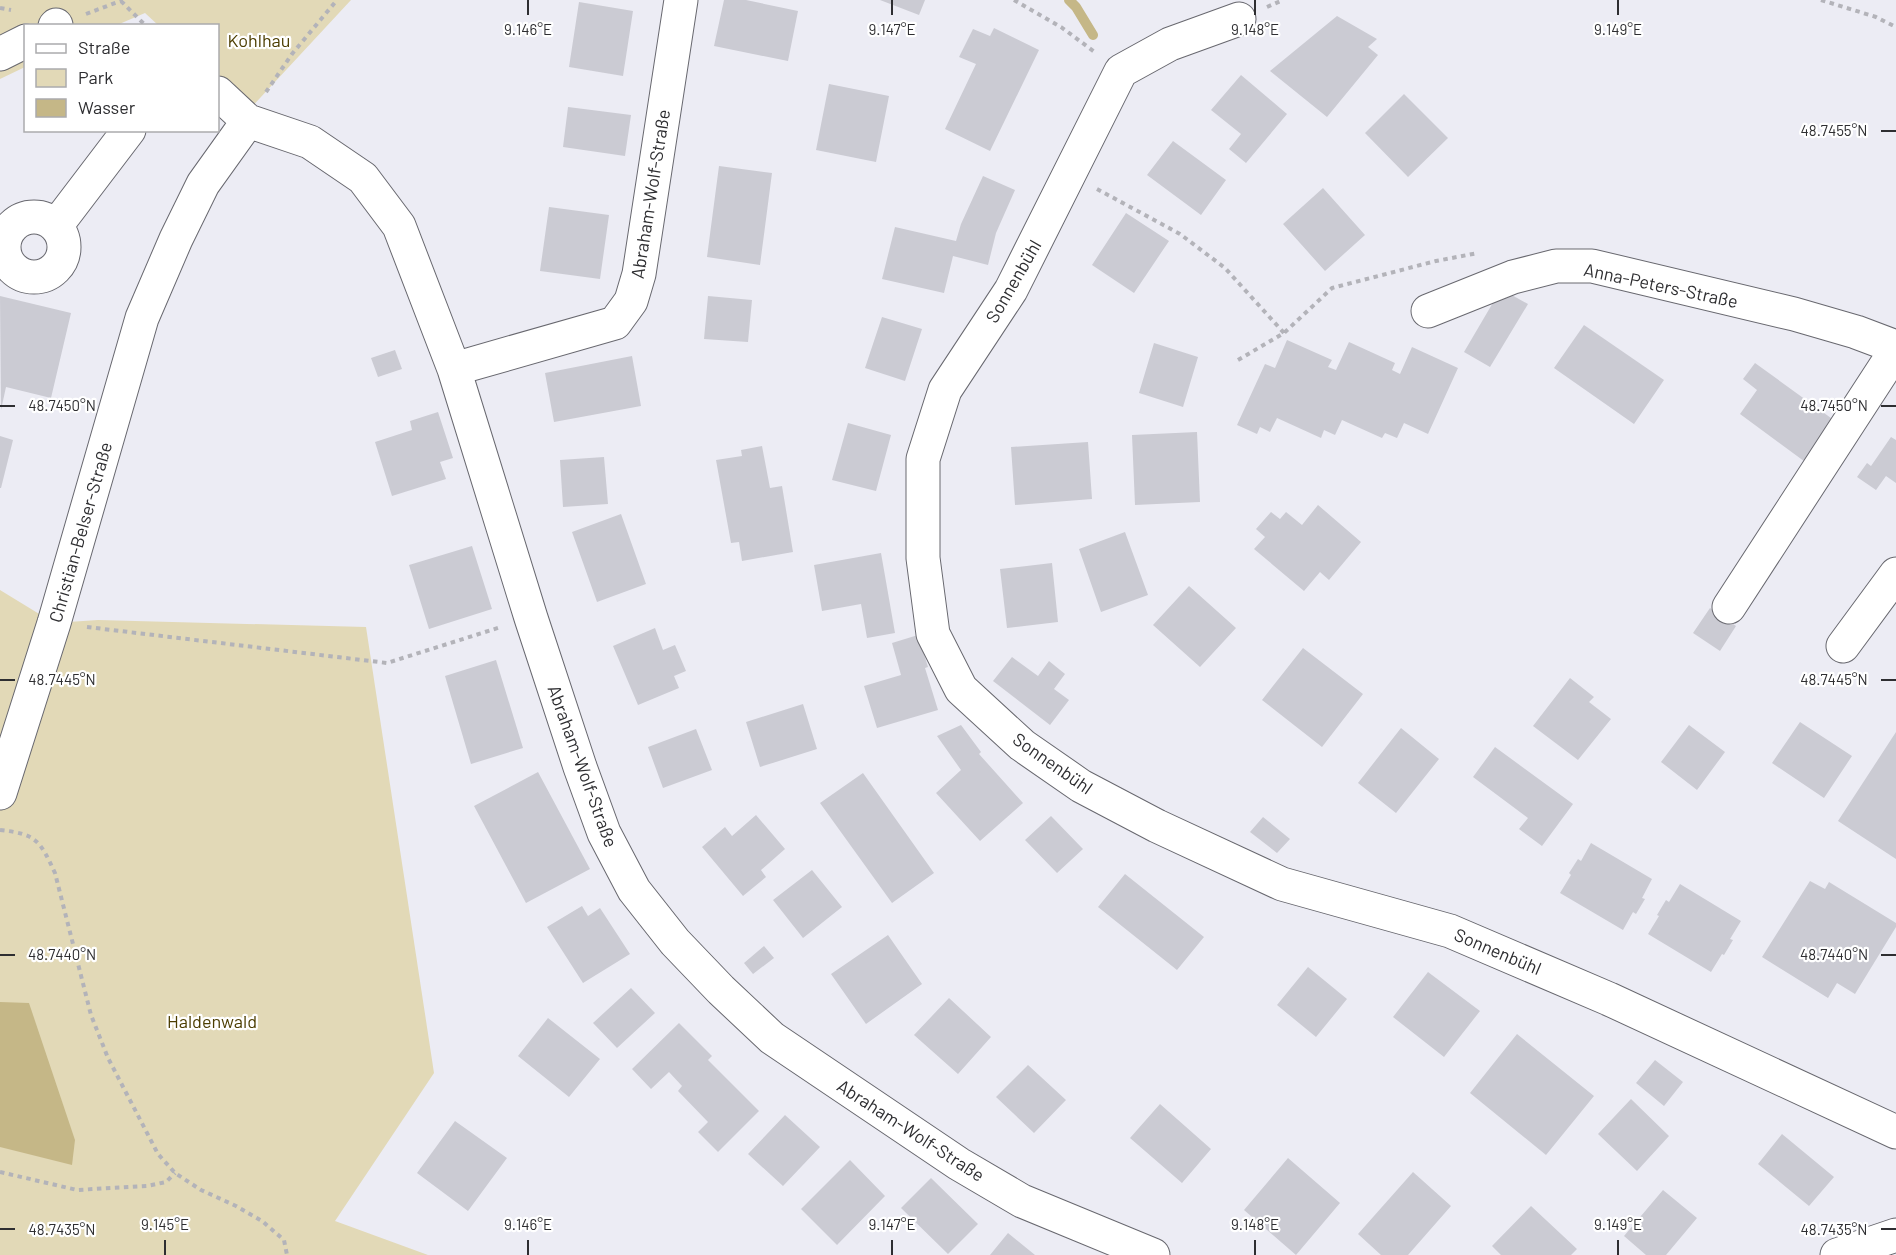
<svg xmlns="http://www.w3.org/2000/svg" width="1896" height="1255" viewBox="0 0 1896 1255" font-family="Barlow,sans-serif">
	<style>
		.green { fill: #e2d9b7 }
		.water { fill: #c5b787 }
		.lines { fill: none; stroke-linecap: round; stroke-linejoin: round }
		.stream { stroke: #c5b787; stroke-width: 10 }
		.building { fill: #cbcbd3 }
		.minor-casing { stroke: #68686f; stroke-width: 35 }
		.path { stroke: #b3b3b9; stroke-width: 4; stroke-dasharray: 4.5 4.5; stroke-linecap: butt }
		.minor { stroke: #fff; stroke-width: 33 }
		.ticks { fill: none; stroke: #2e2e31; stroke-width: 2 }
		.labels { text-anchor: middle; dominant-baseline: central; stroke-width: 4.5; stroke-linejoin: round; paint-order: stroke }
		.park-label { font-size: 18px; fill: #4c3d00; stroke: #fff }
		.street-label { font-size: 18px; fill: #2e2e31; stroke: #fff }
		.ticks-label { font-size: 15px; text-anchor: middle; fill: #2e2e31; stroke: #fff; stroke-width: 4.5; stroke-linejoin: round; paint-order: stroke }
	</style>
	<rect width="100%" height="100%" fill="#ececf4"/>
	<path class="green" d="M 0,0 L 351,0 L 247,112 L 218,83 L 218,26 L 158,25 L 145,13 L 117,25 L 26,26 L 25,67 L 0,79 Z
		M 0,590 L 54,623 L 98,620 L 366,627 L 434,1073 L 335,1221 L 428,1255 L 0,1255 Z"/>
	<path class="water" d="M 0,1002 L 29,1003 L 75,1140 L 72,1165 L 0,1147 Z"/>
	<g class="lines">
		<path class="stream" d="M 1069,0 L 1076,7 L 1093,35"/>
	</g>
	<path class="building" d="M 724,0 L 746,0 L 798,11 L 788,61 L 714,46 Z
		M 880,0 L 925,0 L 919,15 Z
		M 579,2 L 633,11 L 623,76 L 569,67 Z
		M 1337,16 L 1377,39 L 1368,47 L 1378,55 L 1327,117 L 1270,71 Z
		M 994,28 L 1039,50 L 990,151 L 945,129 L 976,64 L 959,57 L 973,29 L 990,36 Z
		M 1241,75 L 1287,114 L 1246,163 L 1229,149 L 1241,134 L 1211,110 Z
		M 829,84 L 889,96 L 876,162 L 816,150 Z
		M 1404,94 L 1448,138 L 1408,177 L 1365,133 Z
		M 568,107 L 631,115 L 625,156 L 563,147 Z
		M 1173,141 L 1226,180 L 1201,215 L 1147,175 Z
		M 719,166 L 772,173 L 760,265 L 707,257 Z
		M 983,176 L 1015,190 L 996,233 L 988,265 L 953,256 L 944,293 L 882,279 L 895,227 L 956,241 L 961,224 Z
		M 1323,188 L 1365,235 L 1325,271 L 1283,224 Z
		M 549,207 L 609,215 L 600,279 L 540,271 Z
		M 1126,213 L 1169,241 L 1134,293 L 1092,265 Z
		M 1501,289 L 1528,304 L 1490,367 L 1464,352 Z
		M 0,296 L 71,313 L 51,398 L 6,387 L 1,410 Z
		M 708,296 L 752,300 L 748,342 L 704,339 Z
		M 882,317 L 922,329 L 905,381 L 865,368 Z
		M 1584,325 L 1664,380 L 1634,424 L 1554,368 Z
		M 1287,340 L 1332,360 L 1328,367 L 1336,370 L 1349,342 L 1395,363 L 1392,370 L 1400,374 L 1412,347 L 1458,368 L 1428,434 L 1404,423 L 1397,438 L 1385,433 L 1382,438 L 1342,420 L 1335,435 L 1324,430 L 1321,438 L 1277,418 L 1270,432 L 1260,427 L 1257,434 L 1237,425 L 1265,364 L 1275,368 Z
		M 1154,343 L 1198,357 L 1183,407 L 1139,393 Z
		M 395,350 L 402,369 L 378,377 L 371,358 Z
		M 632,356 L 641,406 L 554,422 L 545,373 Z
		M 1755,363 L 1842,426 L 1812,467 L 1740,414 L 1757,390 L 1743,379 Z
		M 438,412 L 453,458 L 440,462 L 446,479 L 392,496 L 375,442 L 412,430 L 410,421 Z
		M 848,423 L 891,435 L 876,491 L 832,480 Z
		M 1197,432 L 1200,502 L 1135,505 L 1132,435 Z
		M 0,436 L 13,440 L 1,488 L 0,488 Z
		M 1891,437 L 1896,440 L 1896,483 L 1886,476 L 1876,490 L 1857,477 L 1867,463 L 1871,466 Z
		M 1088,442 L 1092,499 L 1015,505 L 1011,447 Z
		M 762,446 L 770,488 L 782,486 L 793,552 L 742,561 L 739,542 L 731,543 L 716,460 L 742,456 L 741,450 Z
		M 604,457 L 608,504 L 563,507 L 560,460 Z
		M 1318,505 L 1361,542 L 1329,580 L 1320,572 L 1304,591 L 1254,549 L 1265,537 L 1256,529 L 1271,512 L 1280,519 L 1286,512 L 1302,525 Z
		M 621,514 L 646,584 L 597,602 L 572,532 Z
		M 1125,532 L 1148,595 L 1101,612 L 1079,549 Z
		M 472,546 L 492,609 L 429,629 L 409,565 Z
		M 881,553 L 895,633 L 867,638 L 861,604 L 822,611 L 814,565 Z
		M 1052,563 L 1058,622 L 1007,628 L 1000,569 Z
		M 1189,586 L 1236,628 L 1200,667 L 1153,625 Z
		M 1710,608 L 1736,626 L 1720,651 L 1693,633 Z
		M 655,628 L 663,650 L 675,645 L 686,671 L 674,676 L 679,688 L 638,705 L 613,646 Z
		M 918,635 L 928,667 L 925,668 L 938,710 L 877,728 L 864,686 L 901,675 L 892,643 Z
		M 1303,648 L 1363,694 L 1322,747 L 1262,700 Z
		M 1012,657 L 1038,676 L 1049,661 L 1065,674 L 1054,689 L 1069,700 L 1050,725 L 993,681 Z
		M 496,660 L 523,748 L 471,764 L 445,676 Z
		M 1570,678 L 1594,697 L 1589,702 L 1611,719 L 1578,760 L 1533,726 Z
		M 803,704 L 817,749 L 760,767 L 746,722 Z
		M 1800,722 L 1852,756 L 1824,798 L 1772,763 Z
		M 961,725 L 981,752 L 979,754 L 1023,803 L 980,841 L 936,793 L 961,770 L 937,736 Z
		M 1689,725 L 1725,752 L 1697,790 L 1661,762 Z
		M 1401,728 L 1439,759 L 1396,813 L 1358,783 Z
		M 696,729 L 712,770 L 663,788 L 648,747 Z
		M 1896,732 L 1896,859 L 1838,821 Z
		M 1495,747 L 1573,804 L 1542,846 L 1519,829 L 1528,818 L 1473,777 Z
		M 538,772 L 590,869 L 526,903 L 474,806 Z
		M 863,773 L 934,873 L 892,903 L 820,803 Z
		M 756,815 L 785,849 L 761,870 L 766,877 L 743,896 L 702,847 L 725,827 L 732,836 Z
		M 1051,816 L 1083,849 L 1057,873 L 1025,840 Z
		M 1263,817 L 1290,839 L 1277,853 L 1250,832 Z
		M 1591,843 L 1652,879 L 1642,898 L 1645,899 L 1636,914 L 1633,912 L 1623,930 L 1560,893 L 1571,875 L 1569,873 L 1578,859 L 1581,861 Z
		M 812,870 L 842,907 L 803,938 L 773,900 Z
		M 1125,874 L 1204,937 L 1177,970 L 1098,907 Z
		M 1810,881 L 1825,889 L 1829,882 L 1896,923 L 1896,927 L 1855,994 L 1837,983 L 1828,998 L 1762,957 Z
		M 1680,884 L 1741,921 L 1730,939 L 1733,940 L 1724,955 L 1722,954 L 1711,972 L 1648,934 L 1659,916 L 1657,915 L 1666,900 L 1669,902 Z
		M 582,906 L 588,916 L 600,908 L 630,954 L 583,983 L 547,927 Z
		M 888,935 L 922,984 L 866,1024 L 831,974 Z
		M 764,946 L 774,958 L 753,974 L 744,963 Z
		M 1308,967 L 1347,999 L 1316,1037 L 1277,1005 Z
		M 1428,972 L 1480,1011 L 1444,1057 L 1393,1017 Z
		M 631,988 L 655,1013 L 617,1048 L 593,1023 Z
		M 949,998 L 991,1037 L 958,1074 L 914,1035 Z
		M 548,1018 L 600,1059 L 569,1097 L 518,1056 Z
		M 679,1023 L 712,1056 L 708,1060 L 759,1111 L 718,1152 L 698,1132 L 708,1122 L 678,1091 L 682,1086 L 669,1072 L 651,1089 L 632,1069 Z
		M 1517,1034 L 1594,1096 L 1546,1155 L 1470,1093 Z
		M 1655,1060 L 1683,1082 L 1664,1106 L 1636,1083 Z
		M 1028,1065 L 1066,1100 L 1034,1133 L 996,1097 Z
		M 1631,1099 L 1669,1136 L 1637,1171 L 1598,1134 Z
		M 1160,1104 L 1211,1149 L 1182,1183 L 1130,1138 Z
		M 785,1115 L 820,1147 L 783,1186 L 748,1154 Z
		M 455,1121 L 507,1158 L 468,1211 L 417,1173 Z
		M 1782,1134 L 1834,1177 L 1809,1206 L 1758,1164 Z
		M 1288,1158 L 1340,1203 L 1296,1255 L 1244,1210 Z
		M 850,1160 L 885,1196 L 837,1245 L 801,1209 Z
		M 1413,1172 L 1451,1206 L 1408,1255 L 1381,1255 L 1358,1234 Z
		M 931,1178 L 978,1224 L 948,1254 L 901,1208 Z
		M 1663,1190 L 1697,1218 L 1666,1255 L 1646,1255 L 1624,1236 Z
		M 1531,1206 L 1577,1249 L 1571,1255 L 1501,1255 L 1492,1246 Z
		M 1008,1233 L 1035,1255 L 990,1255 Z"/>
	<g class="lines">
		<g class="minor-casing">
			<path id="minor" d="M 1239,19 L 1170,44 L 1121,71 L 1011,290 L 945,390 L 923,459 L 923,558 L 933,634 L 961,689 L 1022,745 L 1081,786 L 1157,826 L 1282,884 L 1450,931 L 1609,999 L 1896,1132
				M 55,26 L 56,25
				M 0,54 L 26,41
				M 218,93 L 248,121 L 310,142 L 363,178 L 399,226 L 454,369 L 531,618 L 580,767 L 604,833 L 634,890 L 675,942 L 721,990 L 772,1038 L 959,1164 L 1022,1201 L 1153,1255
				M4 247a30 30 0 1 1 60 0a30 30 0 1 1-60 0Z
				M 56,226 L 129,130
				M 1428,311 L 1513,277 L 1556,266 L 1592,266 L 1794,314 L 1856,332 L 1896,347
				M 454,369 L 615,323 L 631,301 L 639,274 L 681,0
				M 1729,607 L 1896,350
				M 1843,646 L 1896,574
				M 0,793 L 54,623 L 142,318 L 176,239 L 203,184 L 248,121
				M 1837,1255 L 1896,1235"/>
		</g>
		<path class="path" d="M 1014,0 L 1061,27 L 1096,53
			M 1821,0 L 1876,17 L 1896,27
			M 121,1 L 146,26
			M 1267,7 L 1283,0
			M 0,8 L 11,10
			M 86,14 L 123,0
			M 266,92 L 292,54 L 337,0
			M 1097,189 L 1180,234 L 1225,268 L 1284,333
			M 1238,360 L 1284,333 L 1332,288 L 1436,261 L 1478,253
			M 87,627 L 387,663 L 501,627
			M 0,830 C 37,834 40,841 55,873 L 91,1015 L 108,1058 L 158,1154 L 175,1173 L 201,1190 L 236,1206 L 262,1221 L 284,1240 L 287,1255
			M 0,1172 L 77,1190 L 147,1186 L 166,1182 L 175,1173"/>
		<use href="#minor" class="minor"/>
	</g>
	<path class="ticks" d="M 528,0 L 528,15M 892,0 L 892,15M 1255,0 L 1255,15M 1618,0 L 1618,15M 1881,131 L 1896,131M 0,406 L 15,406M 1881,406 L 1896,406M 0,680 L 15,680M 1881,680 L 1896,680M 0,955 L 15,955M 1881,955 L 1896,955M 0,1229 L 15,1229M 1881,1229 L 1896,1229M 165,1240 L 165,1255M 528,1240 L 528,1255M 892,1240 L 892,1255M 1255,1240 L 1255,1255M 1618,1240 L 1618,1255"/>
	<g class="labels">
		<g class="park-label">
			<text x="259" y="40">Kohlhau</text>
			<text x="212" y="1021">Haldenwald</text>
		</g>
		<g class="street-label">
			<text transform="translate(650 194) rotate(-81)">Abraham-Wolf-Straße</text>
			<text transform="translate(1013 281) rotate(-60)">Sonnenbühl</text>
			<text transform="translate(1661 285) rotate(12)">Anna-Peters-Straße</text>
			<text transform="translate(80 532) rotate(-74)">Christian-Belser-Straße</text>
			<text transform="translate(1053 763) rotate(35)">Sonnenbühl</text>
			<text transform="translate(583 766) rotate(70)">Abraham-Wolf-Straße</text>
			<text transform="translate(1498 951) rotate(23)">Sonnenbühl</text>
			<text transform="translate(911 1130) rotate(33)">Abraham-Wolf-Straße</text>
		</g>
	</g>
	<g class="ticks-label">
		<text x="528" y="35">9.146°E</text>
		<text x="892" y="35">9.147°E</text>
		<text x="1255" y="35">9.148°E</text>
		<text x="1618" y="35">9.149°E</text>
		<text x="1834" y="136">48.7455°N</text>
		<text x="62" y="411">48.7450°N</text>
		<text x="1834" y="411">48.7450°N</text>
		<text x="62" y="685">48.7445°N</text>
		<text x="1834" y="685">48.7445°N</text>
		<text x="62" y="960">48.7440°N</text>
		<text x="1834" y="960">48.7440°N</text>
		<text x="165" y="1230">9.145°E</text>
		<text x="528" y="1230">9.146°E</text>
		<text x="892" y="1230">9.147°E</text>
		<text x="1255" y="1230">9.148°E</text>
		<text x="1618" y="1230">9.149°E</text>
		<text x="62" y="1235">48.7435°N</text>
		<text x="1834" y="1235">48.7435°N</text>
	</g>
	<rect x="24" y="24" width="195" height="108" fill="#ffffff" stroke="#ababad" stroke-width="1.5"/>
	<rect x="36" y="44" width="30" height="9" fill="#ffffff" stroke="#ababad" stroke-width="1.5"/>
	<text x="78" y="54" font-size="18" fill="#2e2e31">Straße</text>
	<rect x="36" y="69" width="30" height="18" fill="#e2d9b7" stroke="#ababad" stroke-width="1.5"/>
	<text x="78" y="84" font-size="18" fill="#2e2e31">Park</text>
	<rect x="36" y="99" width="30" height="18" fill="#c5b787" stroke="#ababad" stroke-width="1.5"/>
	<text x="78" y="114" font-size="18" fill="#2e2e31">Wasser</text>
</svg>
